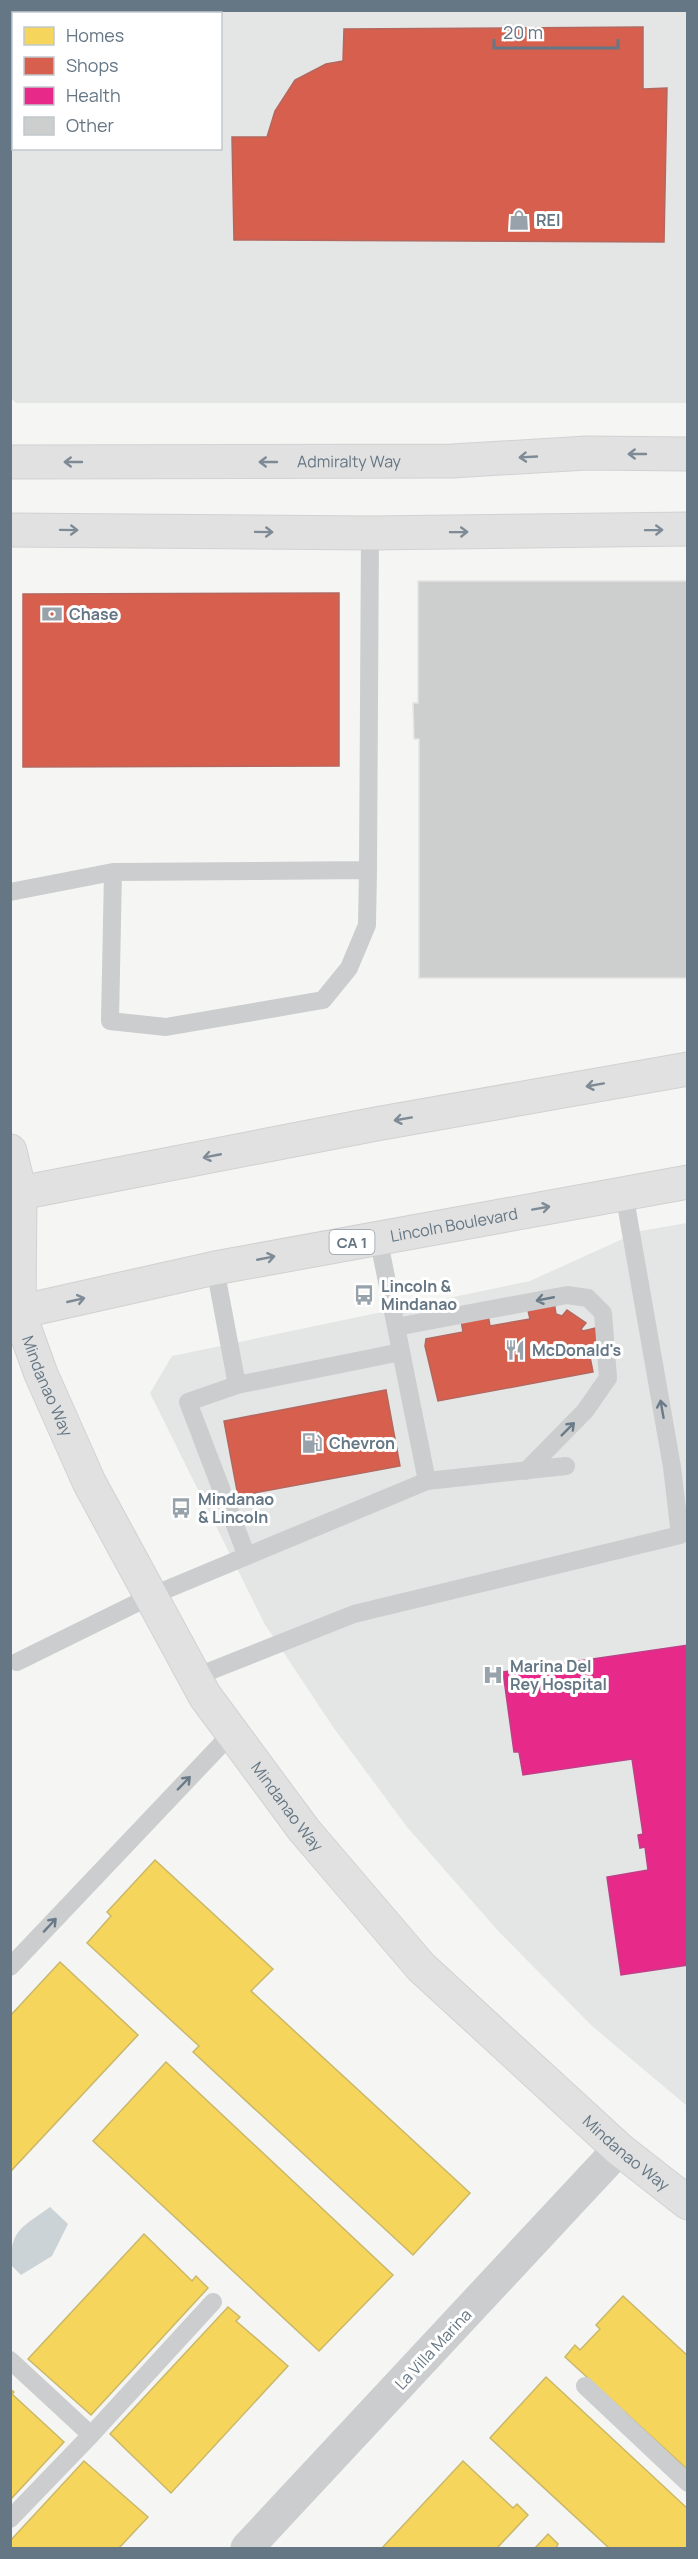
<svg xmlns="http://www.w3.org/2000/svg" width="698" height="2559" viewBox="0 0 698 2559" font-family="Manrope,sans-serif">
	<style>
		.built { fill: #e4e5e5; fill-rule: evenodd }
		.water { fill: #cbd3d6 }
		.homes { fill: #f6d55c; stroke: #cab868; stroke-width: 1.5 }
		.shops { fill: #d6604d; stroke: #b4675e; stroke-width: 1.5 }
		.health { fill: #e7298a; stroke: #c04088; stroke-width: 1.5 }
		.building { fill: #cdcfcf; stroke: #e4e4e4; stroke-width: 1.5 }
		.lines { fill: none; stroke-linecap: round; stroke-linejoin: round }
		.secondary-casing { stroke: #d1d2d3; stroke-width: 35 }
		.highway-casing { stroke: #d1d1d2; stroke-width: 35 }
		.lane { stroke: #cbcdce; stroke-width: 18 }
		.street { stroke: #cbcdce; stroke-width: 33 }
		.secondary { stroke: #e0e1e0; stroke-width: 33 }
		.highway { stroke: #e0e1e0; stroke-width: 33 }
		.oneway { stroke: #7e8b96 }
		.oneway2 { stroke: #6a7a88 }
		.labels { text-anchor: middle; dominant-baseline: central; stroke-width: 6; stroke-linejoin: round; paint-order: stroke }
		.shield { fill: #fff; stroke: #939fa9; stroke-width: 1.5 }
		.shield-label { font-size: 15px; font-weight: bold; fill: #657684 }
		.poi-label { font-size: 16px; font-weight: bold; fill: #657684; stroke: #fff; text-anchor: start }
		.street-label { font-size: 16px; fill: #657684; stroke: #fff }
	</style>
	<rect width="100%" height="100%" fill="#f5f5f4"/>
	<path class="built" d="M 10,11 L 687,11 L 687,403 L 16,403 L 10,397 ZM 14,14 L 220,14 L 220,148 L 14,148 Z
		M 687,1223 L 687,2106 L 592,2026 L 500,1933 L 407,1827 L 333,1727 L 264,1623 L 150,1393 L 172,1356 L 530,1281 L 640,1231 Z"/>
	<path class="water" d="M 50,2207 L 68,2224 L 52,2256 L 21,2275 L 11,2265 C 10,2229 23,2227 50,2207 Z"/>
	<path class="homes" d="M 155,1860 L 273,1969 L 251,1991 L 470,2193 L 413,2255 L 193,2052 L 199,2046 L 87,1943 L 111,1916 L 107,1912 Z
		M 60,1962 L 138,2035 L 10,2172 L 10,2016 Z
		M 166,2062 L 393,2275 L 319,2351 L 93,2141 Z
		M 144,2234 L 192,2281 L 196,2276 L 208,2288 L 91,2415 L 28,2359 Z
		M 623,2296 L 688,2356 L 688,2470 L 565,2357 L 575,2345 L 580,2350 L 600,2329 L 596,2325 Z
		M 228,2307 L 240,2317 L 236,2321 L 288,2366 L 171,2493 L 110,2434 Z
		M 546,2377 L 688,2509 L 688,2548 L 609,2548 L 490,2438 Z
		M 10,2389 L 14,2392 L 12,2394 L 64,2442 L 10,2500 Z
		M 84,2461 L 148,2517 L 119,2548 L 10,2548 L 10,2541 Z
		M 463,2461 L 513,2508 L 517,2504 L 528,2515 L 497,2548 L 382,2548 Z
		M 548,2534 L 558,2544 L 556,2548 L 535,2548 Z"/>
	<path class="shops" d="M 643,27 L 643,89 L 667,88 L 664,242 L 234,240 L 232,137 L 267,137 L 275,111 L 295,80 L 326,64 L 343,61 L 344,29 Z
		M 339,593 L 339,766 L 23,767 L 23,594 Z
		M 554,1301 L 556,1314 L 562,1316 L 567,1310 L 586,1323 L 581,1329 L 583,1331 L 600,1327 L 605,1354 L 590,1357 L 593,1372 L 438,1401 L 425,1346 L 426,1339 L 463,1332 L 461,1320 L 488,1314 L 490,1326 L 530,1319 L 527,1306 Z
		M 386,1390 L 400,1466 L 238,1496 L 224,1421 Z"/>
	<path class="health" d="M 688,1645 L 688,1965 L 621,1975 L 607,1877 L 648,1870 L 645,1847 L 640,1848 L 638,1835 L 643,1834 L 632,1759 L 523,1775 L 519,1752 L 514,1752 L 503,1672 Z"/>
	<path class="building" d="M 418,581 L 688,581 L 688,978 L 419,978 L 419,739 L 414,739 L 413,703 L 418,703 Z"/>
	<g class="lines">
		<g class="secondary-casing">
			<g id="secondary">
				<path id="s1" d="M 10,462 L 452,461 L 587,453 L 688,454"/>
				<path d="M 10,530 L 370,533 L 688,529"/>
				<path d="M 10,1151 L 20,1193 L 19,1313"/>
				<path id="s2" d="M 10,1300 L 19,1313 L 41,1374 L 89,1482 L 205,1696 L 304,1830 L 421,1967 L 619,2149 L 688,2203"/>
			</g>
		</g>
		<g class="highway-casing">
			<g id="highway">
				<path d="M 10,1195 L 376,1124 L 688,1069"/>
				<path id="s3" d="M 10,1314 L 215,1268 L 688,1182"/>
			</g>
		</g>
		<path class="lane" d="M 368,870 L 113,872 L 110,1021 L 166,1027 L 323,1000 L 349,968 L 367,925 L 368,870 L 370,533
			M 10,892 L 113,872
			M 215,1268 L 237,1385 L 188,1402 L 246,1554
			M 396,1327 L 567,1295 L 588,1298 L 603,1313 L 608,1378 L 585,1411 L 526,1471
			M 237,1385 L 401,1352
			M 427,1481 L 566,1466
			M 17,1662 L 151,1596 L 427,1481 L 378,1237
			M 195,1677 L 354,1614 L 680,1535 L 672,1467 L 624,1193
			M 10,1967 L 232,1733
			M 10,2360 L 91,2435 L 10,2519
			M 585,2386 L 688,2483
			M 91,2435 L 213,2302"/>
		<path class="street" d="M 247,2548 L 619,2149"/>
		<use href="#secondary" class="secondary"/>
		<use href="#highway" class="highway"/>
	</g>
	<defs><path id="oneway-shaft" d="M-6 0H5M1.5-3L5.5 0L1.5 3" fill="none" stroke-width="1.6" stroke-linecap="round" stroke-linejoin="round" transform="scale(1.5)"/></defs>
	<g class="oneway">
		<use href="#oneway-shaft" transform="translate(637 454) rotate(-180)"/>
		<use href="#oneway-shaft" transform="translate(528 457) rotate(177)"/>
		<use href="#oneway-shaft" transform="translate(73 462) rotate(180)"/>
		<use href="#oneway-shaft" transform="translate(268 462) rotate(180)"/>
		<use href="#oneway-shaft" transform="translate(69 530) rotate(1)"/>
		<use href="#oneway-shaft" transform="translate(654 530) rotate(-1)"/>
		<use href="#oneway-shaft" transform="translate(264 532) rotate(1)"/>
		<use href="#oneway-shaft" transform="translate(459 532) rotate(-1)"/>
		<use href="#oneway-shaft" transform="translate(595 1085) rotate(170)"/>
		<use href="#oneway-shaft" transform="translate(403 1119) rotate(170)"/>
		<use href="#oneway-shaft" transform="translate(212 1156) rotate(169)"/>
		<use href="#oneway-shaft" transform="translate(541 1208) rotate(-10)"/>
		<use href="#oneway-shaft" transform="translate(266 1258) rotate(-11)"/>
		<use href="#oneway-shaft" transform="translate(76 1300) rotate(-13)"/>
	</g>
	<g class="oneway2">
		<use href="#oneway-shaft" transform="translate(545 1299) rotate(169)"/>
		<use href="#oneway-shaft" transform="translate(662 1409) rotate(-100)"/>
		<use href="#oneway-shaft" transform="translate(568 1429) rotate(-45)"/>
		<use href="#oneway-shaft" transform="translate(184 1783) rotate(-46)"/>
		<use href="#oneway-shaft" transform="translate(50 1925) rotate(-47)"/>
	</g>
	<defs>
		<g id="shop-bare" transform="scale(1.62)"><path d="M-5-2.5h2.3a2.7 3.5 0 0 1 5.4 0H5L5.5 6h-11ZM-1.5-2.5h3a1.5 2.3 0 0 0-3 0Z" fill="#97a2ab" stroke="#fff" stroke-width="2.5" paint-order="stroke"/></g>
		<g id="bank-bare" transform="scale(1.62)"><path d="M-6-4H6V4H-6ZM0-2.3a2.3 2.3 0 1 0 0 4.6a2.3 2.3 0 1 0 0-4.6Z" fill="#97a2ab" stroke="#fff" stroke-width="2.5" paint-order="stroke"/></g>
		<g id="bus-bare" transform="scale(1.62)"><path d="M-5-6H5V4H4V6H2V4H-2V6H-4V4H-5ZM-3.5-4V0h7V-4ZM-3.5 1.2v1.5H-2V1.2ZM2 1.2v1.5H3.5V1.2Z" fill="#97a2ab" stroke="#fff" stroke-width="2.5" paint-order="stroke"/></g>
		<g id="restaurant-bare" transform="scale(1.62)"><path d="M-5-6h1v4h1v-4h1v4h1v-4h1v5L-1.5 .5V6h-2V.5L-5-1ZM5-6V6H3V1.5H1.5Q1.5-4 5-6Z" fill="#97a2ab" stroke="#fff" stroke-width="2.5" paint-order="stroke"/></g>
		<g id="fuel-bare" transform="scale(1.62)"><path d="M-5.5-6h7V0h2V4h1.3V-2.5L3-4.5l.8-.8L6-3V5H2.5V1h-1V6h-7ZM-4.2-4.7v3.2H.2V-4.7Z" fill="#97a2ab" stroke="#fff" stroke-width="2.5" paint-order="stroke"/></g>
		<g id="hospital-bare" transform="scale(1.62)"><path d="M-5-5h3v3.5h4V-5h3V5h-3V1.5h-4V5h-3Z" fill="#97a2ab" stroke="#fff" stroke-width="2.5" paint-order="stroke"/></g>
	</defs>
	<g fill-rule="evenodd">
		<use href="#shop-bare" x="519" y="220"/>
		<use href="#bank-bare" x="52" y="614"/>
		<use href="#bus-bare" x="364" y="1295"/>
		<use href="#restaurant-bare" x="515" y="1350"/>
		<use href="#fuel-bare" x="312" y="1443"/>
		<use href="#bus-bare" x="181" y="1508"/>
		<use href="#hospital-bare" x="493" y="1675"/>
	</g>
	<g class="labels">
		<rect class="shield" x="329.5" y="1230" width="45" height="24" rx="4.5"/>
		<g class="shield-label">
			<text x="352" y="1242">CA 1</text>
		</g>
		<g class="poi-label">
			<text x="536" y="220">REI</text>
			<text x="69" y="614">Chase</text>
			<text x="381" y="1286">Lincoln &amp;<tspan x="381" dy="18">Mindanao</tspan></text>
			<text x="532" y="1350">McDonald's</text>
			<text x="329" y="1443">Chevron</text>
			<text x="198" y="1499">Mindanao<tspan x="198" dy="18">&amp; Lincoln</tspan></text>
			<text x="510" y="1666">Marina Del<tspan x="510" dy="18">Rey Hospital</tspan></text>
		</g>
		<g class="street-label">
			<text stroke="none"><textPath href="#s1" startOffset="339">Admiralty Way</textPath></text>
			<text stroke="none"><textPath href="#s3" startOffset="453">Lincoln Boulevard</textPath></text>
			<text stroke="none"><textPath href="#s2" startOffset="94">Mindanao Way</textPath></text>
			<text stroke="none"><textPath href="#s2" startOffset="580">Mindanao Way</textPath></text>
			<text stroke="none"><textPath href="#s2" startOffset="1066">Mindanao Way</textPath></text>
			<text transform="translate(433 2349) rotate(-47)">La Villa Marina</text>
		</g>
	</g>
	<rect width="698" height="2559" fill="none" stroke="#657684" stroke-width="24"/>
	<rect x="12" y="12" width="210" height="138" fill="#ffffff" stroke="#c1c8ce" stroke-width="1.5"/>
	<rect x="24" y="27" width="30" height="18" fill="#f6d55c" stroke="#c1c8ce" stroke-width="1.5"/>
	<text x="66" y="42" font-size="18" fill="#657684">Homes</text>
	<rect x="24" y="57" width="30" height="18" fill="#d6604d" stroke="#c1c8ce" stroke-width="1.5"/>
	<text x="66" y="72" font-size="18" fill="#657684">Shops</text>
	<rect x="24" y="87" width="30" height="18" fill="#e7298a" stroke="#c1c8ce" stroke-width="1.5"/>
	<text x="66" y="102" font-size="18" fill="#657684">Health</text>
	<rect x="24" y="117" width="30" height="18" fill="#cdcfcf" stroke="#c1c8ce" stroke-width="1.5"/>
	<text x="66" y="132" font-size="18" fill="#657684">Other</text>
	<path d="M494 39v9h124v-9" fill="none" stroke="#657684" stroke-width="3"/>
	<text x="503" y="39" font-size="18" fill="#657684" stroke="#ffffff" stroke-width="4.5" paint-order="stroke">20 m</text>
</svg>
